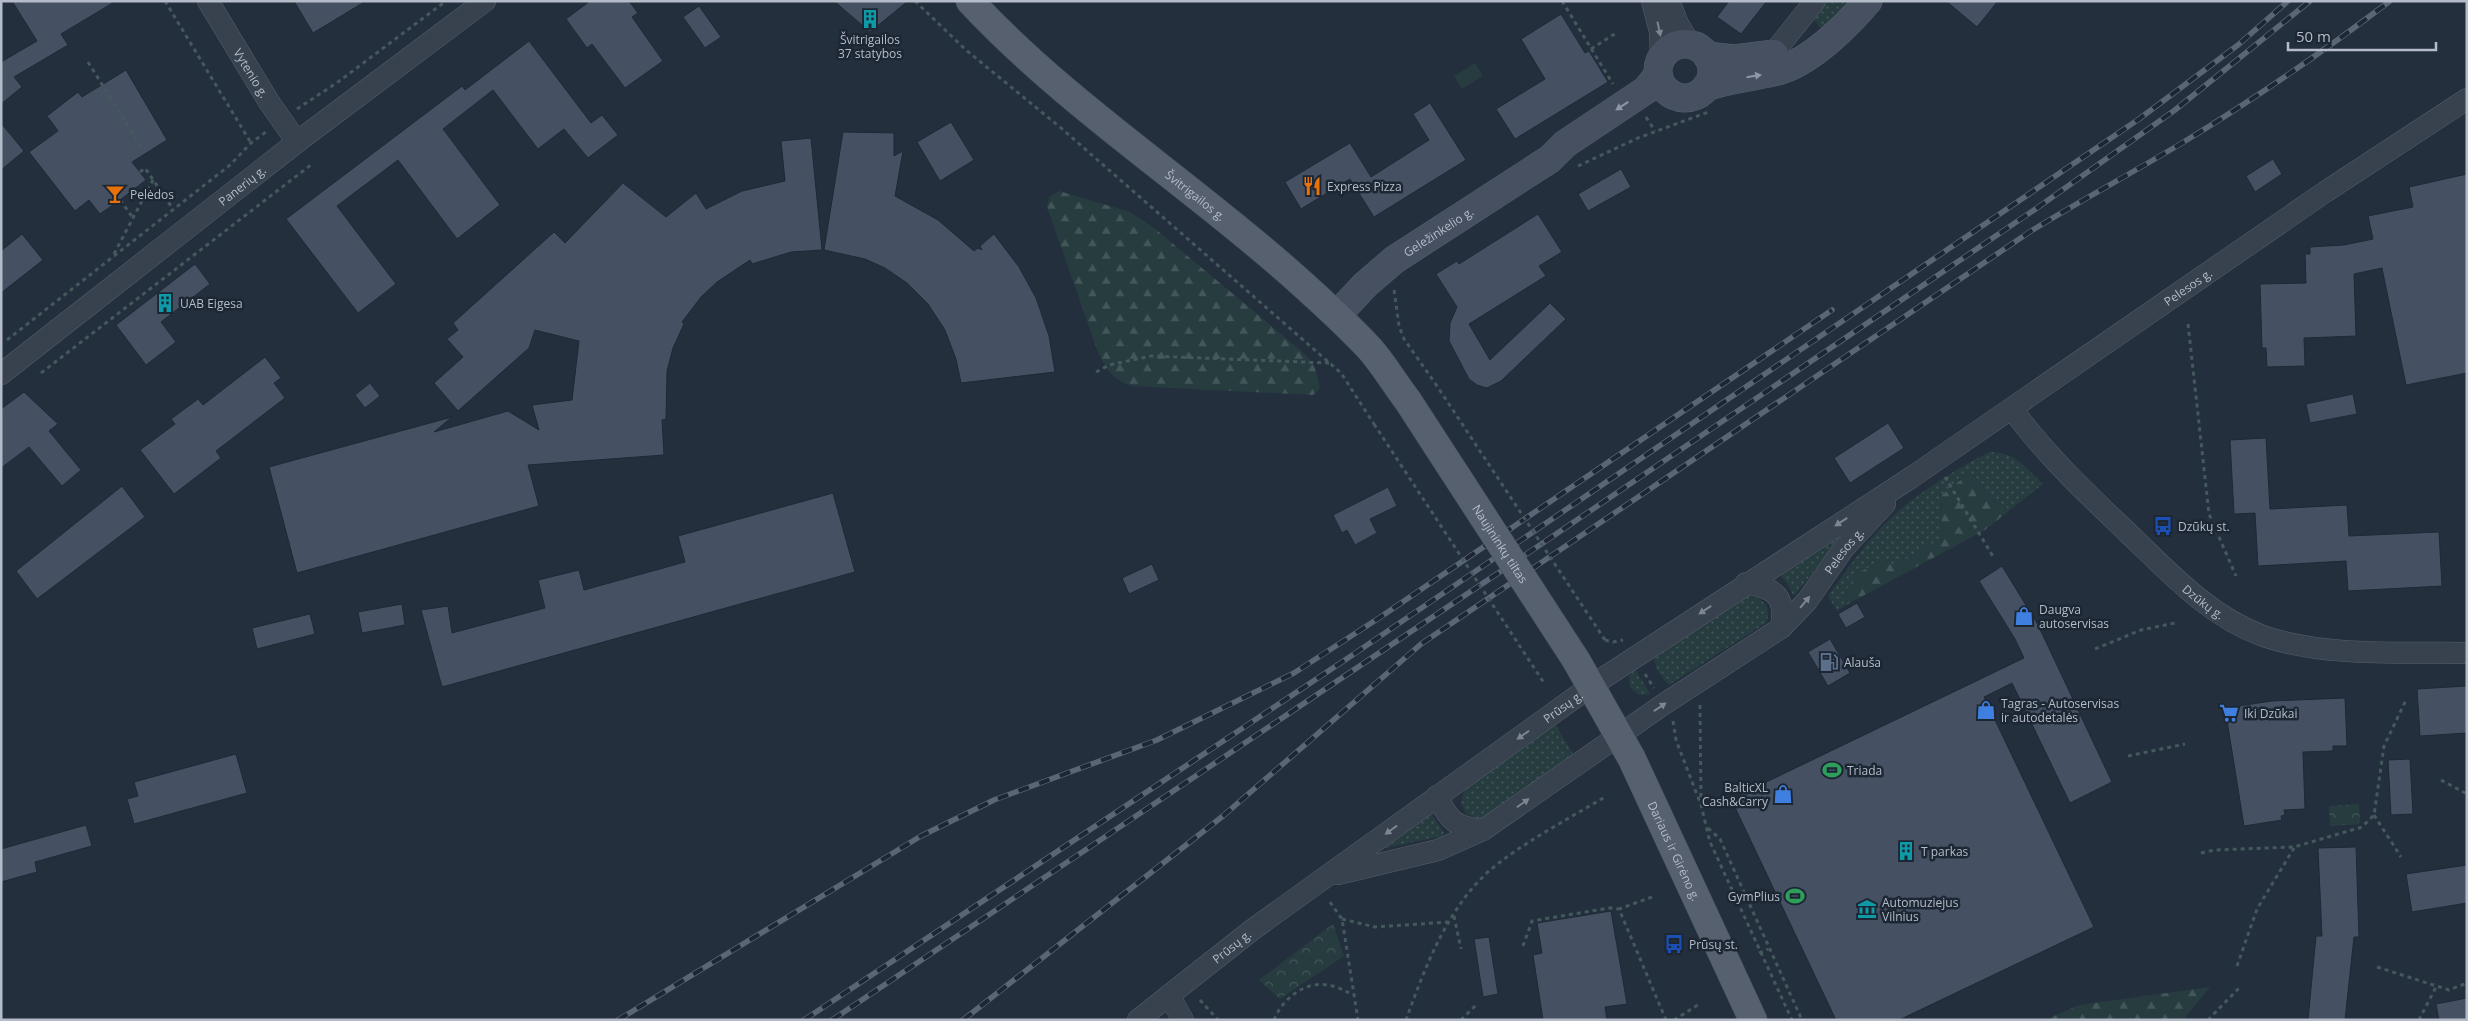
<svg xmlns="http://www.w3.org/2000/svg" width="2468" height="1021" viewBox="0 0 2468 1021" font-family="'Open Sans',sans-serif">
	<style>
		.grass { fill: url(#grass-dots) }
		.forest { fill: url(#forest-firs) }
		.park { fill: url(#park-crowns) }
		.pitch { fill: #263c3f }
		.building { fill: #455162; stroke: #1f2835 }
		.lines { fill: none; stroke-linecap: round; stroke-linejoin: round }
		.street-casing { stroke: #565f6c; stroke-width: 22 }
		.secondary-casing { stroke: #565f6c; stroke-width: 29 }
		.primary-casing { stroke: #414a57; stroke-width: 29 }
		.path { stroke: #44595c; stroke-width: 3; stroke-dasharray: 4 4; stroke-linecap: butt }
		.street { stroke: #38414e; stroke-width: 21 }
		.secondary { stroke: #465061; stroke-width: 28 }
		.primary { stroke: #56606e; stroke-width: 28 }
		.rail-casing { stroke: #5a6575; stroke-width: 5.5 }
		.rail { stroke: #1d2633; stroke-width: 4; stroke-dasharray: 11; stroke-linecap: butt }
		.primary-bridge-casing { stroke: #414a57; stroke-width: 29; stroke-linecap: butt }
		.path-bridge { stroke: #44595c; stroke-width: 3; stroke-dasharray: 4 4; stroke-linecap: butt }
		.primary-bridge { stroke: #56606e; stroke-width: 28 }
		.oneway { fill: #7c8592 }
		.oneway2 { fill: #8e96a5 }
		.labels { text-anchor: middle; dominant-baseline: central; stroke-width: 5; stroke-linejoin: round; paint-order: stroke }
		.poi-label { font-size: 12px; fill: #b4bcc9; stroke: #1d2633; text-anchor: start }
		.street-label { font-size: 12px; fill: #b4bcc9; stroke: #1d2633 }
	</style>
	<defs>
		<pattern id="grass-dots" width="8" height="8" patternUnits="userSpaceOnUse" patternTransform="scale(1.25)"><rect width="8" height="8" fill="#263c3f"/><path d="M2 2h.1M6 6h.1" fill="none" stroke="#435659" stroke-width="1.8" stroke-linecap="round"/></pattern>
		<pattern id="forest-firs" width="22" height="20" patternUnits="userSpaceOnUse" patternTransform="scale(1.25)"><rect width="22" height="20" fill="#263c3f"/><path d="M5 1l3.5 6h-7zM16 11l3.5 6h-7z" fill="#435659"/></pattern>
		<pattern id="park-crowns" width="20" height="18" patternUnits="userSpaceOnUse" patternTransform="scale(1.25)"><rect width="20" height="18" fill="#263c3f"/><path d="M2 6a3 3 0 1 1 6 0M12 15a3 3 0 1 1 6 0" fill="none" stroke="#435659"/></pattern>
	</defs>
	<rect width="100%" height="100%" fill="#242f3e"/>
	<path class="grass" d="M 1826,1 L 1854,1 L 1823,31 L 1813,19 Z
		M 1990,452 C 2017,453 2025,467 2043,484 L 2010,510 L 1991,498 L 1975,476 L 1941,503 L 1942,537 L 1931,545 L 1847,589 L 1846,605 L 1837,611 L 1828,596 C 1848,569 1866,540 1891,518 C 1913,496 1962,465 1990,452 Z
		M 1844,532 L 1795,595 L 1793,595 L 1787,583 L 1779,574 Z
		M 1745,596 C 1762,595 1773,607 1766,623 L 1669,685 L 1658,672 L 1653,656 Z
		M 1635,669 L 1650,694 L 1639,695 L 1630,687 L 1629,677 Z
		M 1555,724 L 1573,754 L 1484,818 L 1478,819 L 1466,814 L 1461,802 L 1465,789 Z
		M 1431,813 L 1444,833 L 1442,836 L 1385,848 Z"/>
	<path class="forest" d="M 1059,191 L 1130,212 L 1154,228 L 1306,355 L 1315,368 L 1320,388 L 1313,395 L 1131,386 C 1113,379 1106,370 1098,352 L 1047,207 L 1049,197 Z
		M 1967,475 L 1975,476 L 1991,498 L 2010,510 L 1985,530 L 1846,605 L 1847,589 L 1860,572 L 1881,561 L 1893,565 L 1931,545 L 1941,537 L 1942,495 Z
		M 2210,987 L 2183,1020 L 2045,1020 L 2079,1005 Z"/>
	<path class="park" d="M 2359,804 L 2360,824 L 2330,826 L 2329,806 Z
		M 1333,924 L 1344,956 L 1280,999 L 1259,980 Z"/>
	<path class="pitch" d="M 1475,63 L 1483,76 L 1462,89 L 1454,76 Z"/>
	<path class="building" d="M 12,1 L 116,1 L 61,34 L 68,45 L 14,77 L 22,87 L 1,104 L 1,62 L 37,41 Z
		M 294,1 L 366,1 L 313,33 Z
		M 590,1 L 629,1 L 638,13 L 632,17 L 663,61 L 625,88 L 592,44 L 587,48 L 566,19 Z
		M 834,1 L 908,1 L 870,32 Z
		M 1729,1 L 1767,1 L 1741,34 L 1717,17 Z
		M 1946,1 L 1998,1 L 1977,27 Z
		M 699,6 L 721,37 L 705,48 L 683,17 Z
		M 1561,14 L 1585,53 L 1589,51 L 1608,82 L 1515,139 L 1496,109 L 1545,79 L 1521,39 Z
		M 529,41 L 591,123 L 602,115 L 618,135 L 588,158 L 564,129 L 538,149 L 493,90 L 443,129 L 500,205 L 457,239 L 398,160 L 337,206 L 396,284 L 358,313 L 286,219 L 462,86 L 465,90 Z
		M 126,70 L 167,140 L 132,162 L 146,180 L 120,200 L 100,214 L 89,200 L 75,211 L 29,152 L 58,131 L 47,116 L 78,92 L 82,97 Z
		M 1430,103 L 1466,160 L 1374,217 L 1350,179 L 1301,209 L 1285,182 L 1350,143 L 1371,177 L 1429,140 L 1413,114 Z
		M 951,122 L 974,160 L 940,181 L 917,142 Z
		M 1,123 L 24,151 L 1,170 Z
		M 843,132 L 894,133 L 894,156 L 903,151 L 895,196 L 938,220 L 974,251 L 978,248 L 982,250 L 980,246 L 994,234 L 1019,267 L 1036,298 L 1049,336 L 1055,372 L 961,383 L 956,359 L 945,330 L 928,304 L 907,283 L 885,268 L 865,259 L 824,250 Z
		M 811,138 L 822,250 L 791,252 L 752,264 L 750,260 L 717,282 L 701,297 L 682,322 L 684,324 L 673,348 L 667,371 L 666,419 L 662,420 L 664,455 L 528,465 L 539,506 L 297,573 L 269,467 L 452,417 L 434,432 L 508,411 L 539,430 L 532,405 L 572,400 L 579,341 L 535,330 L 529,348 L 458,411 L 434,383 L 463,357 L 447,339 L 458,330 L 453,323 L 554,232 L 565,243 L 623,183 L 666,217 L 696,193 L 706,209 L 742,191 L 785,181 L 781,141 Z
		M 2273,159 L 2282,174 L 2255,192 L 2246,176 Z
		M 1621,169 L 1631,187 L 1588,211 L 1578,194 Z
		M 2467,174 L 2467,373 L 2406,385 L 2382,268 L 2354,274 L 2356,336 L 2304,338 L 2305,366 L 2267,367 L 2266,348 L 2262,348 L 2260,284 L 2306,283 L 2305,254 L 2310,254 L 2310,247 L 2344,245 L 2373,239 L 2368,216 L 2413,207 L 2409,187 Z
		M 1538,214 L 1562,252 L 1539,266 L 1546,276 L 1469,324 L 1490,360 L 1550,303 L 1566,319 L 1501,381 L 1487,388 L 1477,385 L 1469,379 L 1449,341 L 1450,323 L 1457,307 L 1436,274 L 1457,261 L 1459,264 Z
		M 22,234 L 43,260 L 1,293 L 1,251 Z
		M 195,264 L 210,284 L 161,322 L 176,342 L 146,365 L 116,325 Z
		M 265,357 L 281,378 L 274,383 L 285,398 L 216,451 L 221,458 L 174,494 L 140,450 L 175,424 L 171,419 L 198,399 L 203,405 Z
		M 370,383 L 380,396 L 365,408 L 355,395 Z
		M 24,392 L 58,424 L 49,431 L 81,470 L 62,486 L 29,447 L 1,468 L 1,409 Z
		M 2353,394 L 2357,414 L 2310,423 L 2306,404 Z
		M 1888,423 L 1904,448 L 1850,483 L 1834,458 Z
		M 2266,438 L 2270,509 L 2347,505 L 2349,536 L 2439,532 L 2442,586 L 2348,591 L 2346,561 L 2258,566 L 2255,513 L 2234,514 L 2230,440 Z
		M 122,486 L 145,517 L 37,599 L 16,571 Z
		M 1388,487 L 1397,506 L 1370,519 L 1377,533 L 1355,545 L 1347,530 L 1342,533 L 1333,515 Z
		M 833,493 L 855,572 L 442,687 L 421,610 L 448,606 L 452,633 L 545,608 L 538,580 L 579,570 L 584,590 L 685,562 L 678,536 Z
		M 1152,564 L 1159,580 L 1129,594 L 1122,578 Z
		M 2002,566 L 2038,625 L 2112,782 L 2070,803 L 2012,683 L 1984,697 L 2094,927 L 1899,1020 L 1836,1020 L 1731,799 L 2024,658 L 2015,639 L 1979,581 Z
		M 1857,603 L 1865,617 L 1846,628 L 1838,614 Z
		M 402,604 L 405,625 L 362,633 L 358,612 Z
		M 310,614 L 315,634 L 257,649 L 252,628 Z
		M 1830,639 L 1850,673 L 1828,686 L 1808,652 Z
		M 2467,686 L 2467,733 L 2420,736 L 2417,689 Z
		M 2345,698 L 2347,746 L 2333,746 L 2333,751 L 2303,752 L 2305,809 L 2284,810 L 2285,815 L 2281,816 L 2282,820 L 2244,826 L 2225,708 L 2272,701 Z
		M 236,754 L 247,793 L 134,824 L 127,799 L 138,796 L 134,782 Z
		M 2410,759 L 2413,814 L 2391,815 L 2388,760 Z
		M 86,825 L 92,846 L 35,862 L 37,872 L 1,882 L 1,849 Z
		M 2356,847 L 2359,937 L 2354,937 L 2345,1020 L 2308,1020 L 2316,936 L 2322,936 L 2318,848 Z
		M 2467,865 L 2467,903 L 2412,912 L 2406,874 Z
		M 1611,911 L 1627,1004 L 1605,1007 L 1607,1020 L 1543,1020 L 1533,955 L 1542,953 L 1537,923 Z
		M 1489,937 L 1498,994 L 1483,997 L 1474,939 Z
		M 2467,998 L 2467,1020 L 2439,1020 L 2436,1004 Z"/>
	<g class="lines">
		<g class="street-casing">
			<g id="street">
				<path id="s1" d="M 208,1 L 269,102 L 297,142"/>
				<path d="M 1652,1 L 1660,32 L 1661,57"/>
				<path d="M 1669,1 L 1678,24 L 1690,44"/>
				<path d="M 1772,55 L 1815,1"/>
				<path id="s2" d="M 1,374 L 297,142 L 485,1"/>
				<path id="s3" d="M 2012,409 C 2045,454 2085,492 2126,531 C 2167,570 2208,616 2263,636 C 2324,657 2402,652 2467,653"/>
				<path d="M 1746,583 C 1776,589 1786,596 1781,628"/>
				<path d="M 1437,796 C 1449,821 1455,827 1483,830"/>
				<path id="s4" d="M 1338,874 L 1438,850 L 1483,830 L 1664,704 L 1781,628 L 1807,601 L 1844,548 L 1885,504"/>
				<path d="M 1169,995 L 1183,1020"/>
				<path id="s5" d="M 1138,1020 L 1252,930 L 1591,686 L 1912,477 L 2325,192 L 2467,99"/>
			</g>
		</g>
		<g class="secondary-casing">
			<g id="secondary">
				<circle cx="1685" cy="71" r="27"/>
				<path d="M 1707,56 L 1734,59 L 1774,54"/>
				<path d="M 1706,87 C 1731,78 1757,77 1781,70 C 1812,60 1847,26 1868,1"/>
				<path id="s6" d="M 1337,315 L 1365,285 L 1394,260 L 1550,159 L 1565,144 L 1646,90 L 1658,75"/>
			</g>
		</g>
		<g class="primary-casing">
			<g id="primary">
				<path id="s7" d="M 970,1 C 1066,104 1186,181 1290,273 C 1318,298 1345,322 1370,349 C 1384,365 1395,384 1408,401"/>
				<path id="s8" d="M 1576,660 L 1632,759 L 1753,1020"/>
			</g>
		</g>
		<path class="path" d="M 165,1 L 251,143
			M 915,1 L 966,50 L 1061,128 L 1341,373 L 1374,424
			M 1562,1 L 1613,84
			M 1591,49 L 1616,33
			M 88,62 L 143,150
			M 297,109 L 338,82 L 446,1
			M 1646,117 L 1655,131
			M 1578,166 L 1638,138 L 1711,111
			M 140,172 L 145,168 L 173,209
			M 120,200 L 133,218
			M 114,254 L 153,180
			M 1394,290 L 1399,326 L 1404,339 L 1435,383
			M 2188,324 L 2209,514 L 2236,576
			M 7,340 L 230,165 L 251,143 L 266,132
			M 1096,372 L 1109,365 L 1151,356 L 1329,363
			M 41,373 L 312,164
			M 1945,477 L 1994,558
			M 1605,640 L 1613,642 L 1623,640
			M 2095,649 L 2141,630 L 2175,623
			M 1645,674 L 1654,688
			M 1700,705 L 1701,802
			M 1673,721 L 1676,740 L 1701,805 L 1710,842 L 1792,1020
			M 2128,756 L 2185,744
			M 2441,780 L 2467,794
			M 2374,815 L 2401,857
			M 1708,828 L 1720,839 L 1802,1020
			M 2201,853 L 2215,850 L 2294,847 L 2362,827 L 2374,815 L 2384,746 L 2406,700
			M 1652,897 L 1619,909 L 1666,1020
			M 1330,902 L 1342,919 L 1358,1020
			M 1454,916 L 1461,949
			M 1342,919 L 1375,927 L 1449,922
			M 1523,946 L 1532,921 L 1609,908 L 1619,909
			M 1759,953 L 1768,949
			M 2237,966 L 2257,909 L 2294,848
			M 2377,967 L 2449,990 L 2467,983
			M 1200,1000 L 1218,1020
			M 1274,1020 C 1282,999 1305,981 1327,985 C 1337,986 1345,991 1354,995
			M 1406,1020 C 1425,967 1449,903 1495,866 C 1528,840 1568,819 1605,797
			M 1461,1020 L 1476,1005
			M 1674,1020 L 1701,1003
			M 2208,1020 L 2241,986
			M 2419,1020 L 2436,987"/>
		<use href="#street" class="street"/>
		<use href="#secondary" class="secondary"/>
		<use href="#primary" class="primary"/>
		<g class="rail-casing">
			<path id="rail" d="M 618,1020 L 921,836 L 994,800 L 1157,740 L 1294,673 L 1379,618 L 1832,310
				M 804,1020 L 1354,654 L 2139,119 L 2238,45 L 2288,1
				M 832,1020 L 1534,549 L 2037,208 L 2175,110 L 2310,1
				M 963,1020 L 1223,816 L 1421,644 L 2031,231 C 2080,201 2132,173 2182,143 C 2253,100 2323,52 2390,1"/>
		</g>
		<use href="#rail" class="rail"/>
		<g class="primary-bridge-casing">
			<g id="primary-bridge">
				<path id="s9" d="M 1408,401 L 1576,660"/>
			</g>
		</g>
		<path class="path-bridge" d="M 1435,383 L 1605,640
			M 1374,424 L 1544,683"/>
		<use href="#primary-bridge" class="primary-bridge"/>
	</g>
	<defs><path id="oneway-solid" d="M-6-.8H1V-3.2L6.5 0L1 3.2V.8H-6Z" transform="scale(1.25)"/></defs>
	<g class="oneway">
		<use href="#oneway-solid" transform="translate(1659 29) rotate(78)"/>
		<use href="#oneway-solid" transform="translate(1841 522) rotate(147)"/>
		<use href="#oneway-solid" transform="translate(1805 602) rotate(-50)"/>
		<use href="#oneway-solid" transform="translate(1705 610) rotate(146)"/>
		<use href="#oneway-solid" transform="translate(1660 707) rotate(-34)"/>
		<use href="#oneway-solid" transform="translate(1523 735) rotate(145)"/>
		<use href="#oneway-solid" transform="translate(1523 803) rotate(-35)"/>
		<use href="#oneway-solid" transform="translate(1391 830) rotate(144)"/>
	</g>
	<g class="oneway2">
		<use href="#oneway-solid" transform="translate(1754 76) rotate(-9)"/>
		<use href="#oneway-solid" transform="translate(1622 106) rotate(147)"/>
	</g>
	<defs>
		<g id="building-bare" transform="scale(1.5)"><path d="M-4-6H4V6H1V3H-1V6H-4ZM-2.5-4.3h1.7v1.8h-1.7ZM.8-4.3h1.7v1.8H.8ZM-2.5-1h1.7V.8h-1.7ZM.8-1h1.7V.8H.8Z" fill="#0f9aa8" stroke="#1d2633" stroke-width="2.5" paint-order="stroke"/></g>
		<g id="restaurant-bare" transform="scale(1.5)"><path d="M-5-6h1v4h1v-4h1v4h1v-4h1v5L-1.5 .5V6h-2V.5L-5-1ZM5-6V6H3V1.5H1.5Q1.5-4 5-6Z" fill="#e8710a" stroke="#1d2633" stroke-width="2.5" paint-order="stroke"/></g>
		<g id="bar-bare" transform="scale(1.5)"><path d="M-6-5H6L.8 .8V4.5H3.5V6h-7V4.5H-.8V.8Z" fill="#e8710a" stroke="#1d2633" stroke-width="2.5" paint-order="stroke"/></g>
		<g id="bus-bare" transform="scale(1.5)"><path d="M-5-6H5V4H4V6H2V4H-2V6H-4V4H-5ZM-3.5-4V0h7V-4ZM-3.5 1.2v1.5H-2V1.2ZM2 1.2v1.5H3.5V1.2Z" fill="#1a4fb4" stroke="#1d2633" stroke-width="2.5" paint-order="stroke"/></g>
		<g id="shop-bare" transform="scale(1.5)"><path d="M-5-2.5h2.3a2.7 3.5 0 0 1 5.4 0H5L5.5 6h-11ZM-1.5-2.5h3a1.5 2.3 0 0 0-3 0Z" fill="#3f7fe0" stroke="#1d2633" stroke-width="2.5" paint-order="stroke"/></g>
		<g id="fuel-bare" transform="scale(1.5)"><path d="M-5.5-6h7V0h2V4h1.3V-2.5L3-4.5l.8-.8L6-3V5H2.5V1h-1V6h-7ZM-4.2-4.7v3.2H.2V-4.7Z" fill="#5c6f8a" stroke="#1d2633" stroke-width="2.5" paint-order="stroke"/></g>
		<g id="supermarket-bare" transform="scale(1.5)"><path d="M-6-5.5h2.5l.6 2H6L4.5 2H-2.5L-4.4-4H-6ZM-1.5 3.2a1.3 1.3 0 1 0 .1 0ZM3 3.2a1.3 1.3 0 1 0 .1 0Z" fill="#3f7fe0" stroke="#1d2633" stroke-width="2.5" paint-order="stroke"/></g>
		<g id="stadium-bare" transform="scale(1.5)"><path d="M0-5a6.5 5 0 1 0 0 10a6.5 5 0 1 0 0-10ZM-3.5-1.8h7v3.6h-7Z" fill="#2e9e5b" stroke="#1d2633" stroke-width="2.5" paint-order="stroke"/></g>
		<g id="museum-bare" transform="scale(1.5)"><path d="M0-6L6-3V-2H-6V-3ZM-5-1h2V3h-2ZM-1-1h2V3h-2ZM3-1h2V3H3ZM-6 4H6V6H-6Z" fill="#0f9aa8" stroke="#1d2633" stroke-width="2.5" paint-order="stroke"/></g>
	</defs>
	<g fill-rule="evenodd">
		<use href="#building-bare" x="870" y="19"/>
		<use href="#restaurant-bare" x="1312" y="186"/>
		<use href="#bar-bare" x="115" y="194"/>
		<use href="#building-bare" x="165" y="303"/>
		<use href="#bus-bare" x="2163" y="526"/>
		<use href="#shop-bare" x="2024" y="616"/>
		<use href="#fuel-bare" x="1829" y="662"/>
		<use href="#shop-bare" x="1986" y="710"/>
		<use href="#supermarket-bare" x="2229" y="713"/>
		<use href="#stadium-bare" x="1832" y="770"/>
		<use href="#shop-bare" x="1783" y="794"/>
		<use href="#building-bare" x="1906" y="851"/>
		<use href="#stadium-bare" x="1795" y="896"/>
		<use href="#museum-bare" x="1867" y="909"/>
		<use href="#bus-bare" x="1674" y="944"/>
	</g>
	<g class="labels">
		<g class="poi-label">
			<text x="870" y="39" text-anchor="middle">Švitrigailos<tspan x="870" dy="14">37 statybos</tspan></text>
			<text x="1327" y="186">Express Pizza</text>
			<text x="130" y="194">Pelėdos</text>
			<text x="180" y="303">UAB Eigesa</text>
			<text x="2178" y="526">Dzūkų st.</text>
			<text x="2039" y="609">Daugva<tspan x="2039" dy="14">autoservisas</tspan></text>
			<text x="1844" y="662">Alauša</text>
			<text x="2001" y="703">Tagras - Autoservisas<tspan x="2001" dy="14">ir autodetalės</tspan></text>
			<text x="2244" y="713">Iki Dzūkai</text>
			<text x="1847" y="770">Triada</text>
			<text x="1768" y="787" text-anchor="end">BalticXL<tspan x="1768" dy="14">Cash&amp;Carry</tspan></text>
			<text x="1921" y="851">T parkas</text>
			<text x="1780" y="896" text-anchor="end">GymPlius</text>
			<text x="1882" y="902">Automuziejus<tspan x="1882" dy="14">Vilnius</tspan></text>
			<text x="1689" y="944">Prūsų st.</text>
		</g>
		<g class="street-label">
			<text stroke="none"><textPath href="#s1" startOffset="84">Vytenio g.</textPath></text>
			<text stroke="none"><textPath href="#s2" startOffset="306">Panerių g.</textPath></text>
			<text stroke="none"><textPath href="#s7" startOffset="298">Švitrigailos g.</textPath></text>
			<text stroke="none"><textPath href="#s6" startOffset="132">Geležinkelio g.</textPath></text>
			<text stroke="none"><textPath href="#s5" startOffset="1281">Pelesos g.</textPath></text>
			<text stroke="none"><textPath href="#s9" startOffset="170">Naujininkų tiltas</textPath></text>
			<text stroke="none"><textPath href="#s4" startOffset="612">Pelesos g.</textPath></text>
			<text stroke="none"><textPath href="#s3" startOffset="272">Dzūkų g.</textPath></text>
			<text stroke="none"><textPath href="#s5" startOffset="528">Prūsų g.</textPath></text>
			<text stroke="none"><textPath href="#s8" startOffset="215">Dariaus ir Girėno g.</textPath></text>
			<text stroke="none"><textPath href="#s5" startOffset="119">Prūsų g.</textPath></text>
		</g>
	</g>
	<rect width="2468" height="1021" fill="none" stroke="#b4bcc9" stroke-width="5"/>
	<path d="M2288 42v8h148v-8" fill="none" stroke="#b4bcc9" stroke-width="2.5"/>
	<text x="2296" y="42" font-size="15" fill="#b4bcc9" stroke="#1d2633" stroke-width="4" paint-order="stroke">50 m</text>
</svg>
